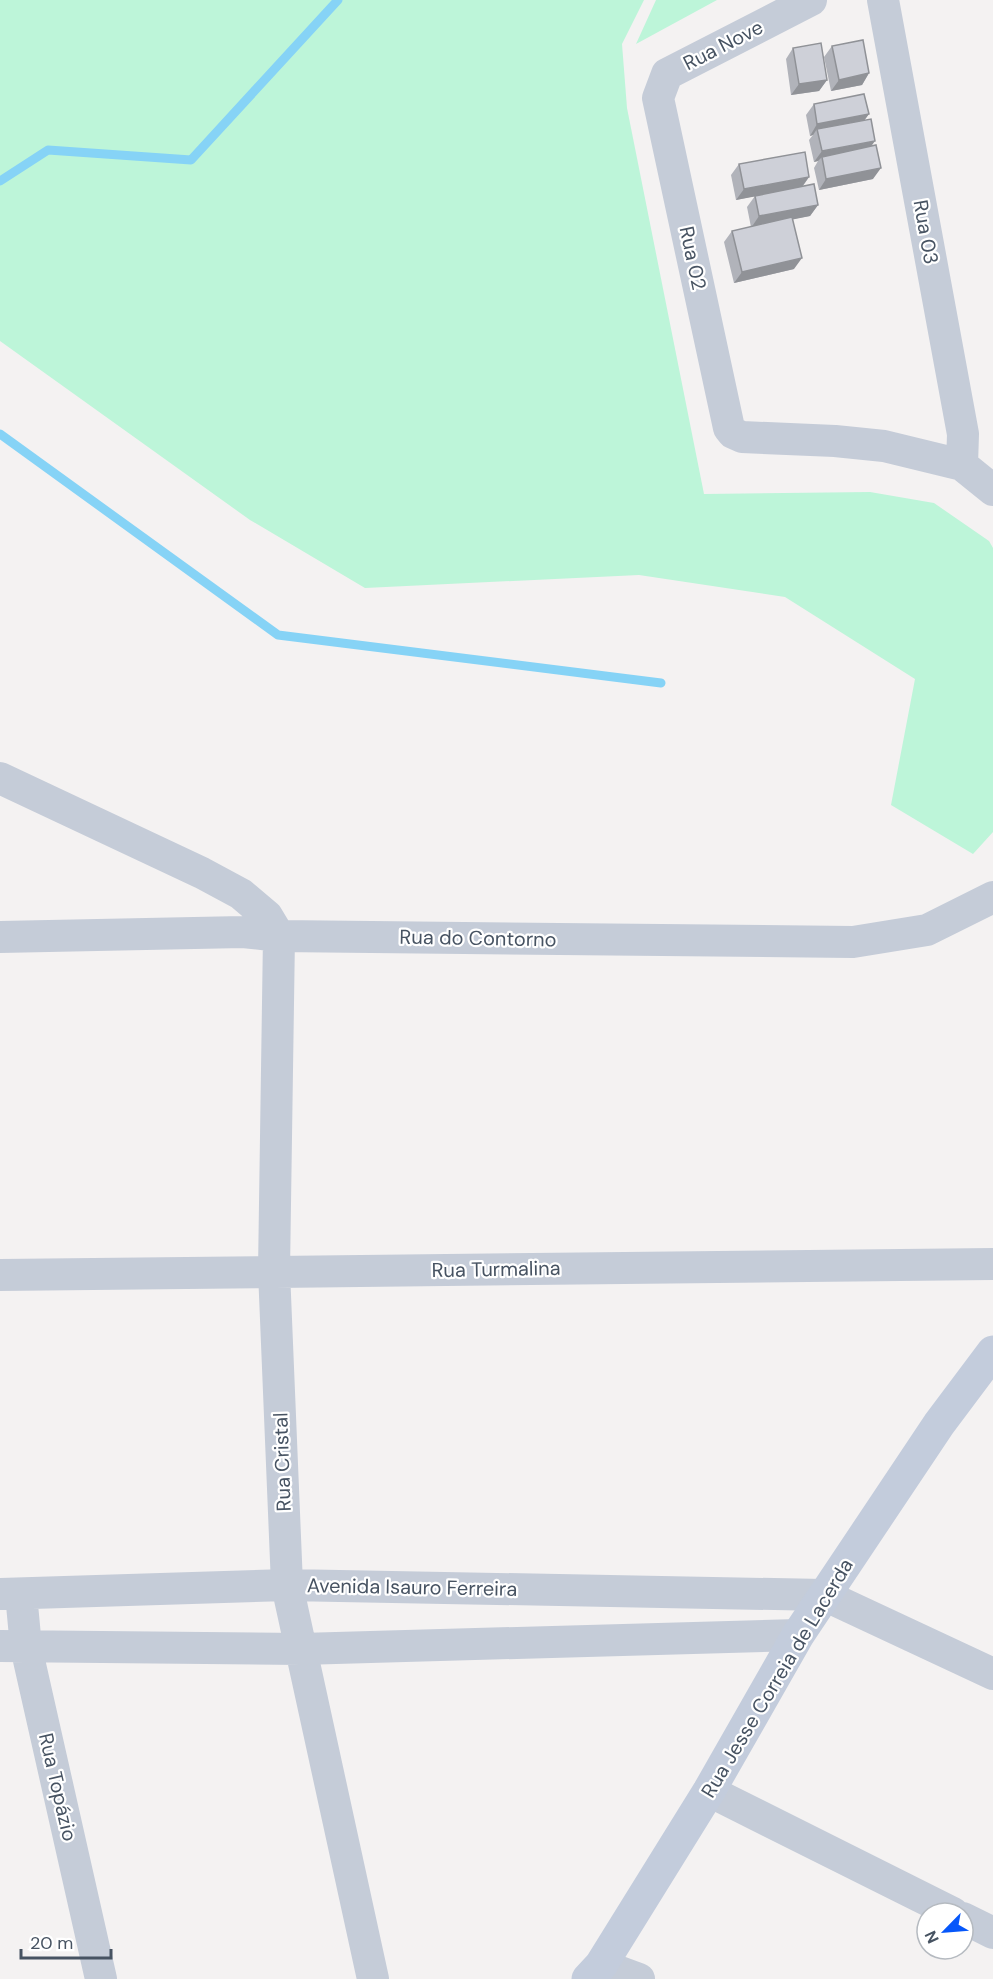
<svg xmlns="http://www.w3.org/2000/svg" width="993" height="1979" viewBox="0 0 993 1979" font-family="'DM Sans',sans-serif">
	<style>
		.green { fill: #bdf5d9 }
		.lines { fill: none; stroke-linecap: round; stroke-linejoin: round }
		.stream { stroke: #86d3f6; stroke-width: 9 }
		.street { stroke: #c5ccd8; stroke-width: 32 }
		.secondary { stroke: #c3ccdc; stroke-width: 33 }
		.wall { fill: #b1b3ba }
		.shaded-wall { fill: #909297 }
		.building { fill: #ced0d8; stroke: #909297; stroke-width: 1.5 }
		.labels { text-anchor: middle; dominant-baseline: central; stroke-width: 4.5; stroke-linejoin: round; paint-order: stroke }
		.street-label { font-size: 20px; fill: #475362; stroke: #fff }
	</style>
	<rect width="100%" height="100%" fill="#f4f2f2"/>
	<path class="green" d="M 0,0 L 644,0 L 622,44 L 627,108 L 704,494 L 870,492 L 934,503 L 989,541 L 993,548 L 993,832 L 973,854 L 891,805 L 915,679 L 785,597 L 639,575 L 365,588 L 250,520 L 0,341 Z
		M 656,0 L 717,0 L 636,44 Z"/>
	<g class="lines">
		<path class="stream" d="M 0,181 L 48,150 L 191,160 L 338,0
			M 0,434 L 278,635 L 661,683"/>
		<path class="street" d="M 811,0 L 667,74 L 658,98 L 729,428 L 733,433 L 742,437 L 835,441 L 884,446 L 962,465 L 993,490
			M 883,0 L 963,434 L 962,465
			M 0,778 L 202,873 L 241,894 L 267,916 L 279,936
			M 279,936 L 274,1271 L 287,1585 L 373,1979
			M 0,937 L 243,932 L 279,936 L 853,942 L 927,930 L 993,897
			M 0,1275 L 993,1264
			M 0,1594 L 287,1585 L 824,1595 L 993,1674
			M 21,1594 L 26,1647 L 101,1979
			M 0,1646 L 301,1649 L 798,1635
			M 709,1791 L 953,1913
			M 963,1918 L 993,1933
			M 601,1965 L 639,1979"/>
		<path class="secondary" d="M 588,1979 L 601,1965 L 709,1791 L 798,1635 L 939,1424 L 993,1352"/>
	</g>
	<path class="wall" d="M 832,46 L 869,73 L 862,85 L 831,91 L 824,57 Z
		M 793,48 L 827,80 L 819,91 L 791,95 L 786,59 Z
		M 814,104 L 869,114 L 864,120 L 872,146 L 873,179 L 819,190 L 814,168 L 818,161 L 814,162 L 809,140 L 813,135 L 810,136 L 806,115 Z
		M 739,164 L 809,177 L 803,186 L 818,205 L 810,216 L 793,219 L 794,269 L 734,283 L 724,242 L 732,231 L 751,227 L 747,207 L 755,196 L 736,200 L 731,175 Z"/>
	<path class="shaded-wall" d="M 869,73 L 862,85 L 831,91 L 839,80 Z
		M 827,80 L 819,91 L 791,95 L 799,84 Z
		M 869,114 L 861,125 L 817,129 L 813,135 L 810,136 L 817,124 Z
		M 875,141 L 867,152 L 822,157 L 818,161 L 814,162 L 822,151 Z
		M 881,168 L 873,179 L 819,190 L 826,179 Z
		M 809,177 L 801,188 L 736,200 L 744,189 Z
		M 818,205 L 810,216 L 751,228 L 759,216 Z
		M 802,258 L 794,269 L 734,283 L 742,272 Z"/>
	<path class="building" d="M 863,40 L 869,73 L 839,80 L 832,46 Z
		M 821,43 L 827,80 L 799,84 L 793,48 Z
		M 864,94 L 869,114 L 817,124 L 814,104 Z
		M 871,119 L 875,141 L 822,151 L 817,129 Z
		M 876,145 L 881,168 L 826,179 L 822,157 Z
		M 805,152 L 809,177 L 744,189 L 739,164 Z
		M 814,184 L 818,205 L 759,216 L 755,196 Z
		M 792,217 L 802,258 L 742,272 L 732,231 Z"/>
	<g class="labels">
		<g class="street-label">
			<text transform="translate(723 45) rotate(-27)">Rua Nove</text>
			<text transform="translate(926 232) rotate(80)">Rua 03</text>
			<text transform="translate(693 258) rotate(78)">Rua 02</text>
			<text transform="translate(478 938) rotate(1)">Rua do Contorno</text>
			<text transform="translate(496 1269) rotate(-1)">Rua Turmalina</text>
			<text transform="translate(282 1462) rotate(-92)">Rua Cristal</text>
			<text transform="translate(412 1587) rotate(1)">Avenida Isauro Ferreira</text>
			<text transform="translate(777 1678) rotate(-59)">Rua Jesse Correia de Lacerda</text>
			<text transform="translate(58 1787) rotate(77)">Rua Topázio</text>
		</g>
	</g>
	<g transform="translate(945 1931) rotate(245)"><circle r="28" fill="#ffffff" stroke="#b5bac0" stroke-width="1.5"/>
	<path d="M0-4.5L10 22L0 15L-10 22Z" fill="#0657fa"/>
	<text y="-9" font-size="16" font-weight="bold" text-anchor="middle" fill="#475362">N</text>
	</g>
	<path d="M21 1949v9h90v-9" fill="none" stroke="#475362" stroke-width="3"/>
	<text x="30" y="1949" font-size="18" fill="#475362" stroke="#ffffff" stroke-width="4.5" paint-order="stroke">20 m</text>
</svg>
